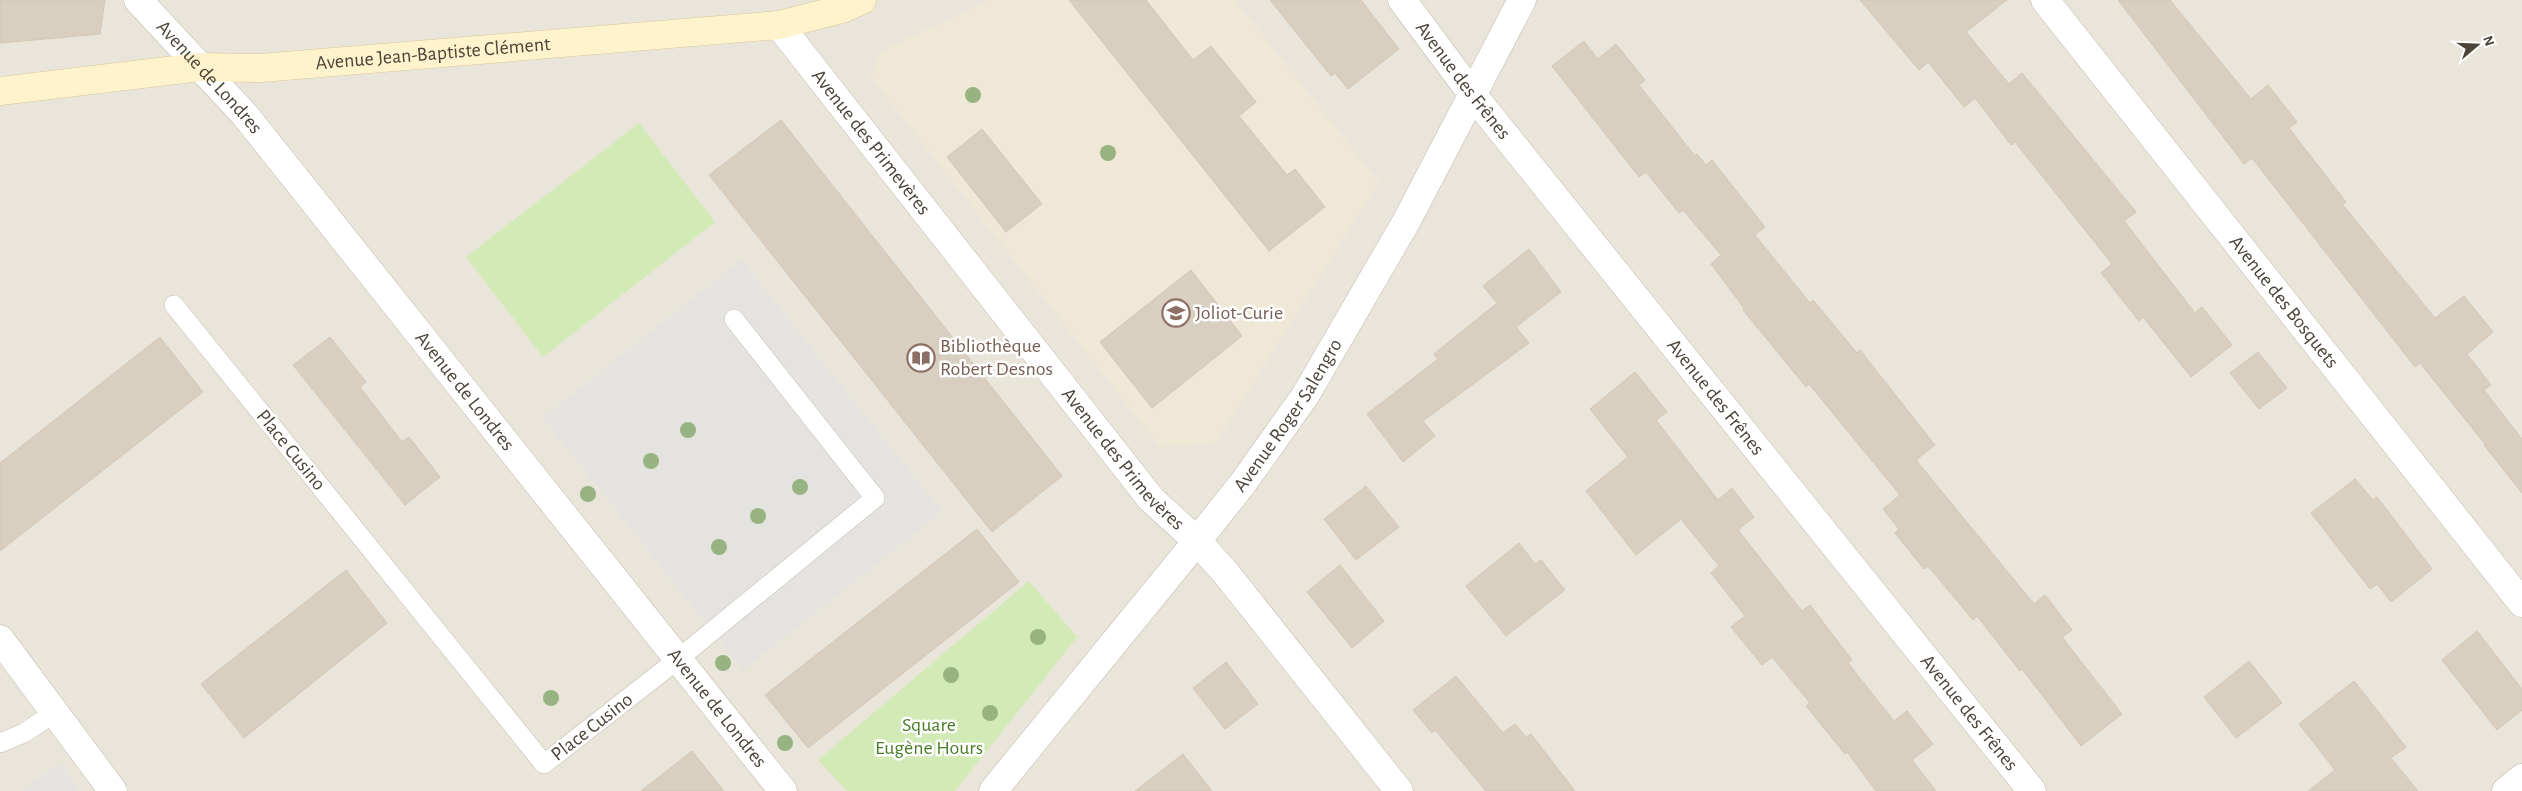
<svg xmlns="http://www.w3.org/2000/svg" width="2522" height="791" viewBox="0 0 2522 791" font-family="'Alegreya Sans',sans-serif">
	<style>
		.residential { fill: #eae5da }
		.education { fill: #efe8d6 }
		.green { fill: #d2eab5 }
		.parking { fill: #e5e3e0 }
		.building { fill: #d8cfc1; stroke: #d3c7b4 }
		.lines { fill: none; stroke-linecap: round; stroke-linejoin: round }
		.service-casing { stroke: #c2bbae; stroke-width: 20 }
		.minor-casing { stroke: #c2bbae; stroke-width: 29 }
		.tertiary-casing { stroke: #c2bbae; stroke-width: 29 }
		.secondary-casing { stroke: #d6c79b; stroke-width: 29 }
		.service { stroke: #fff; stroke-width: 19 }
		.minor { stroke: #fff; stroke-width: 28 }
		.tertiary { stroke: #fff; stroke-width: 28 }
		.secondary { stroke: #fff3cd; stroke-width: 28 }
		.tree { fill: #97b381 }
		.labels { text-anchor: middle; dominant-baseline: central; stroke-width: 5; stroke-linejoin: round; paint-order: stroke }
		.street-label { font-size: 20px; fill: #4b4439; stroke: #fff }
		.education-label { font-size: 20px; fill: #785e54; stroke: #fff; text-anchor: start }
		.park-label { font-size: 20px; fill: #4a7f2a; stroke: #fff }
	</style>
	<rect width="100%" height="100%" fill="#f6f3ec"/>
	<path class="residential" d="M 0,0 L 2522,0 L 2522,791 L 0,791 Z"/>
	<path class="education" d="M 989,0 L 1235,0 L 1379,182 L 1216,443 L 1160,447 L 872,79 L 879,52 Z"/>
	<path class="green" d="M 639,123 L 715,222 L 543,357 L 466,257 Z
		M 1029,581 L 1077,637 L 955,791 L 847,791 L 818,760 Z"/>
	<path class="parking" d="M 741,260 L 942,512 L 743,670 L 543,418 Z
		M 59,763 L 80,791 L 22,791 Z"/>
	<path class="building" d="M 0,0 L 105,0 L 100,34 L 0,43 Z
		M 1069,0 L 1146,0 L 1193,60 L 1211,46 L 1256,102 L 1239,116 L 1287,175 L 1295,169 L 1325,207 L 1269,251 Z
		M 1270,0 L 1361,0 L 1399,49 L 1348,89 L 1335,73 L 1331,76 Z
		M 1860,0 L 2007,0 L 1966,32 L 2009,84 L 2022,73 L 2136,212 L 2124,221 L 2195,313 L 2202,307 L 2232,345 L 2191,377 L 2143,317 L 2139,321 L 2101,273 L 2112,264 L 2015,142 L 2011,145 L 1975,98 L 1964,107 L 1928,62 L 1919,70 Z
		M 2118,0 L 2170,0 L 2251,99 L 2268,85 L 2297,122 L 2289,128 L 2346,202 L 2343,205 L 2435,318 L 2464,296 L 2493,332 L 2467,354 L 2491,385 L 2484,390 L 2522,439 L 2522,493 L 2484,445 L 2485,444 L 2420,363 L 2415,367 L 2252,158 L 2244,164 Z
		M 1584,41 L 1598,59 L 1616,44 L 1645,80 L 1639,85 L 1695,156 L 1697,154 L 1706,165 L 1712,160 L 1765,227 L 1755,235 L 1810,303 L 1813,300 L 1857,353 L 1860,350 L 1935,445 L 1916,460 L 2034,604 L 2045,595 L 2072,630 L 2062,637 L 2122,714 L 2081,746 L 2022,669 L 2020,671 L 1977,616 L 1973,620 L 1928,566 L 1924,569 L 1895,533 L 1899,529 L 1883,509 L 1900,495 L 1809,384 L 1806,387 L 1743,310 L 1744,308 L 1711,264 L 1721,255 L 1683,210 L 1679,213 L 1646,172 L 1639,177 L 1552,66 Z
		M 781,120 L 1062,476 L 992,532 L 709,175 Z
		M 982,129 L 1042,204 L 1006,232 L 947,157 Z
		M 1529,249 L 1561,292 L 1516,327 L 1529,343 L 1423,421 L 1435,436 L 1403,462 L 1367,414 L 1438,359 L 1434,354 L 1497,303 L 1483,286 Z
		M 1191,270 L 1242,336 L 1152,408 L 1100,342 Z
		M 160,337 L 203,392 L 0,551 L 0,463 Z
		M 330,337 L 366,382 L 360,387 L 402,442 L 409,437 L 440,477 L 405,505 L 293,365 Z
		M 2258,352 L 2287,388 L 2259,409 L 2230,373 Z
		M 1635,372 L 1667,412 L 1656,420 L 1718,500 L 1732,488 L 1754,517 L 1738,530 L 1802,611 L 1810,605 L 1852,660 L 1848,663 L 1894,721 L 1907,711 L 1933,744 L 1912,760 L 1936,791 L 1876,791 L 1847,752 L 1845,754 L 1806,706 L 1810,703 L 1772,657 L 1762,665 L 1731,627 L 1745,616 L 1711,573 L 1719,566 L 1681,519 L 1636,555 L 1586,491 L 1628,457 L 1590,409 Z
		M 2355,479 L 2373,500 L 2377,497 L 2432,569 L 2391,602 L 2377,584 L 2370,589 L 2311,513 Z
		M 1366,486 L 1399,527 L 1356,560 L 1324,519 Z
		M 977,529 L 1019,582 L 808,748 L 765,695 Z
		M 1519,543 L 1535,564 L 1541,560 L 1565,590 L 1506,636 L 1466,586 Z
		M 1340,565 L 1384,621 L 1352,648 L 1307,592 Z
		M 346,570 L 387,623 L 244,738 L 201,684 Z
		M 2477,631 L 2522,689 L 2522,710 L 2497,730 L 2442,660 Z
		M 2249,661 L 2282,703 L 2236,738 L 2204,697 Z
		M 1226,662 L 1258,704 L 1225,729 L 1193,688 Z
		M 1456,676 L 1503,733 L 1515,724 L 1526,737 L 1531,734 L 1575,791 L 1486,791 L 1435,730 L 1432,733 L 1413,710 Z
		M 2354,681 L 2406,747 L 2391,758 L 2418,791 L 2308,791 L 2335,770 L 2299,724 Z
		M 692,751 L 724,791 L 641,791 Z
		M 1183,754 L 1212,791 L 1135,791 Z"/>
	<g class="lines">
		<g class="service-casing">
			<path id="service" d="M 174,305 L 544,764 L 677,660 L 875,498 L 734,319
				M 0,743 L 24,733 L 54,713"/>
		</g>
		<g class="minor-casing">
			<g id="minor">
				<path id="s1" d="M 138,0 L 245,115 L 783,791"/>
				<path id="s2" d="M 1402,0 L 1472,94 L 2032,791"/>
				<path id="s3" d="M 2045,0 L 2522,603"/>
				<path id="s4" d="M 779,25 L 1151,499 L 1197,541 L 1225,572 L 1399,791"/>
				<path d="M 0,639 L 113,791"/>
				<path d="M 2506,791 L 2522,778"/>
			</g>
		</g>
		<g class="tertiary-casing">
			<g id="tertiary">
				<path id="s5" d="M 993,791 L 1197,541 L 1243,483 L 1305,396 L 1406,222 L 1522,0"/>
			</g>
		</g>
		<g class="secondary-casing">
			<g id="secondary">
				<path id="s6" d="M 0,91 L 200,67 L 261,68 L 779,25 L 842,9 L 862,0"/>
			</g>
		</g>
		<use href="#service" class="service"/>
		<use href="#minor" class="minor"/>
		<use href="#tertiary" class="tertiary"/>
		<use href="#secondary" class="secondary"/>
	</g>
	<g class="tree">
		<circle cx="973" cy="95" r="8"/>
		<circle cx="1108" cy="153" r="8"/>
		<circle cx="688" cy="430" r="8"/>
		<circle cx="651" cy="461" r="8"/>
		<circle cx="800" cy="487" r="8"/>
		<circle cx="588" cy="494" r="8"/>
		<circle cx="758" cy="516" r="8"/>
		<circle cx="719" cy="547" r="8"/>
		<circle cx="1038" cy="637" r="8"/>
		<circle cx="723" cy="663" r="8"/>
		<circle cx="951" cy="675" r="8"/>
		<circle cx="551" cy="698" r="8"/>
		<circle cx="990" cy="713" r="8"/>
		<circle cx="785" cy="743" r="8"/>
	</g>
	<defs>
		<g id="school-ring" transform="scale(1.4375)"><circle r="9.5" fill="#fff" stroke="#8d6e63" stroke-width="1.5"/><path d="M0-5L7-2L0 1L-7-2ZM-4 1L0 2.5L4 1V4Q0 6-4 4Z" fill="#8d6e63"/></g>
		<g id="library-ring" transform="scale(1.4375)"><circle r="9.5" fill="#fff" stroke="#8d6e63" stroke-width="1.5"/><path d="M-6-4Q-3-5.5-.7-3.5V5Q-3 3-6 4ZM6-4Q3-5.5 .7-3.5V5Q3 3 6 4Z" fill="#8d6e63"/></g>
	</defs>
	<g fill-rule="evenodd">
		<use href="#school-ring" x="1176" y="313"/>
		<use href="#library-ring" x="921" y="358"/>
	</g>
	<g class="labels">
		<g class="street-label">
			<text stroke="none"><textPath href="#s6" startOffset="435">Avenue Jean-Baptiste Clément</textPath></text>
			<text stroke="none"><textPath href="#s1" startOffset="105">Avenue de Londres</textPath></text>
			<text stroke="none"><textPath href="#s2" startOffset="101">Avenue des Frênes</textPath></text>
			<text stroke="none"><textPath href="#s4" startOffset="149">Avenue des Primevères</textPath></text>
			<text stroke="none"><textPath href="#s3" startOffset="385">Avenue des Bosquets</textPath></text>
			<text stroke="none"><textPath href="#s1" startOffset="510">Avenue de Londres</textPath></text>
			<text stroke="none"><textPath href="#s2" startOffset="506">Avenue des Frênes</textPath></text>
			<text stroke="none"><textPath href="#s5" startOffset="478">Avenue Roger Salengro</textPath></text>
			<text transform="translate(291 450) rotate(51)">Place Cusino</text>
			<text stroke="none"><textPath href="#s4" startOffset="554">Avenue des Primevères</textPath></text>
			<text stroke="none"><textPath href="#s1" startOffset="915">Avenue de Londres</textPath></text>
			<text stroke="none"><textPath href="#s2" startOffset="911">Avenue des Frênes</textPath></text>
			<text transform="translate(592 727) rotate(-38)">Place Cusino</text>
		</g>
		<g class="education-label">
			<text x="1195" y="313">Joliot-Curie</text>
			<text x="940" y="346">Bibliothèque<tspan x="940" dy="23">Robert Desnos</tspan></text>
		</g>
		<g class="park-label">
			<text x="929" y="725">Square<tspan x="929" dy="23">Eugène Hours</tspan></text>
		</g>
	</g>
	<g transform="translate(2477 45) rotate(71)" stroke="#ffffff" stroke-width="4" paint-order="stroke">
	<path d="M0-4L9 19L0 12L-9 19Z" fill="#4b4439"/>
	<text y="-8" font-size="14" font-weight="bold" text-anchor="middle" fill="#4b4439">N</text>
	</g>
</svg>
